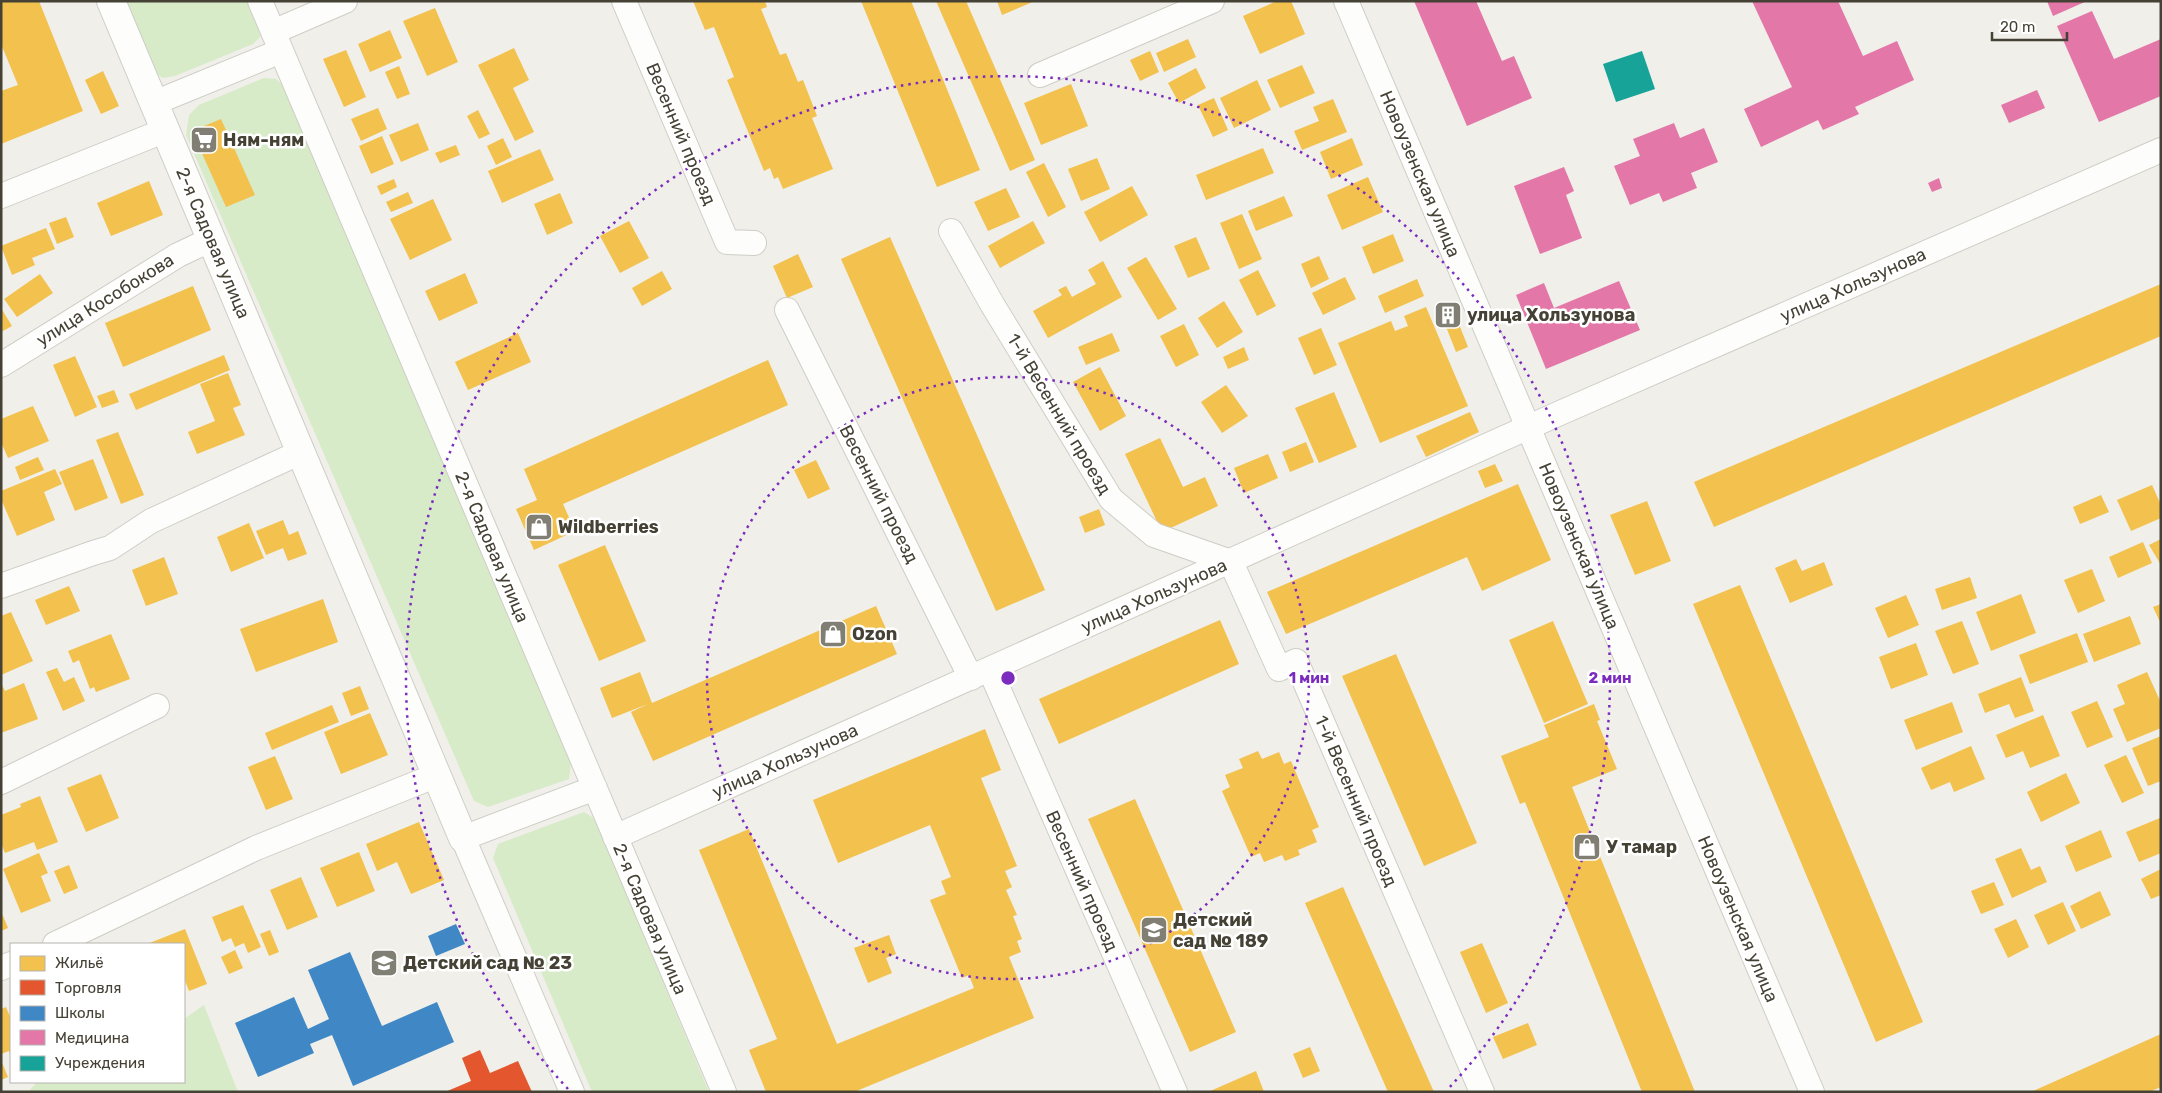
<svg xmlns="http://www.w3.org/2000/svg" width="2162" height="1093" viewBox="0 0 2162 1093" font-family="Rubik,sans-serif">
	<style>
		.green { fill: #d7ebc9 }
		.homes { fill: #f2c14e }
		.shops { fill: #e4572e }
		.schools { fill: #3f88c5 }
		.health { fill: #e377a8 }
		.public { fill: #17a398 }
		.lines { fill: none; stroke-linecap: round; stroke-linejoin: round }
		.minor-casing { stroke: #cecdc6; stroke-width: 26 }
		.tertiary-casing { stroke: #cecdc6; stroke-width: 30 }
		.minor { stroke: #fdfdfc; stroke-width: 24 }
		.tertiary { stroke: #fdfdfc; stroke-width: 28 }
		.ring { fill: none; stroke: #7b2cbf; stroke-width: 2.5; stroke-dasharray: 2.5 5 }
		.labels { text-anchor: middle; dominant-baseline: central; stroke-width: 5; stroke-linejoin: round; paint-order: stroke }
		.street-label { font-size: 18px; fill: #454235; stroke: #fff }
		.poi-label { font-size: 18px; font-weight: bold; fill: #454235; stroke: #fff; text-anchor: start }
		.centre { fill: #7b2cbf; stroke: #fff; stroke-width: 2.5 }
		.ring-label { font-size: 15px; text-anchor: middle; font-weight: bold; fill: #7b2cbf; stroke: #fff; stroke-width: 5; stroke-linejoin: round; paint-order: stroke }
	</style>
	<rect width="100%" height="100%" fill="#f0efe9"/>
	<path class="green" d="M 124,1 L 250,1 L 261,28 L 260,37 L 253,44 L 175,76 L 163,78 L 154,72 Z
		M 264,78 L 276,79 L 286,88 L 571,763 L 569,779 L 488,807 L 474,801 L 186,135 L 189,115 L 199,105 Z
		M 584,812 L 595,819 L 709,1092 L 592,1092 L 493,858 L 498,844 Z
		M 204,1005 L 238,1092 L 28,1092 L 37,1082 L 184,1082 L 184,1019 Z"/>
	<path class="homes" d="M 1,1 L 39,1 L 83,111 L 1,144 L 1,91 L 18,85 L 1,44 Z
		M 693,1 L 765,1 L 767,7 L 761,9 L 780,55 L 786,53 L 798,82 L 803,80 L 817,116 L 812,118 L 833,169 L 783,189 L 778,177 L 774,179 L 770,168 L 764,171 L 727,80 L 734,77 L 714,27 L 705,30 Z
		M 861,1 L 911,1 L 980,170 L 937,187 Z
		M 936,1 L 966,1 L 1035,160 L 1010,171 Z
		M 997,1 L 1035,1 L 1002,15 Z
		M 1277,1 L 1291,1 L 1305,34 L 1260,54 L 1243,16 Z
		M 435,8 L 458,62 L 427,76 L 403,21 Z
		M 390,30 L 402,58 L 370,72 L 358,44 Z
		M 1188,39 L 1196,57 L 1164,72 L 1156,53 Z
		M 514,48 L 529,80 L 513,88 L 534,132 L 515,141 L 478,65 Z
		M 346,50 L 366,97 L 344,107 L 323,59 Z
		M 1150,51 L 1159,72 L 1140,81 L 1130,60 Z
		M 1302,65 L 1315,93 L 1280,108 L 1267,80 Z
		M 399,66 L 410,94 L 397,99 L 385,72 Z
		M 1196,68 L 1206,88 L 1179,103 L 1168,83 Z
		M 103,71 L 119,106 L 101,114 L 85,80 Z
		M 1257,80 L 1271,110 L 1234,128 L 1220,98 Z
		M 1071,84 L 1088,126 L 1041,145 L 1024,103 Z
		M 1214,98 L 1228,130 L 1213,137 L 1198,105 Z
		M 1333,99 L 1347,132 L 1302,150 L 1294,131 L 1319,121 L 1313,107 Z
		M 378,108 L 387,129 L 361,141 L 351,119 Z
		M 478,110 L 490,134 L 479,139 L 467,116 Z
		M 221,119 L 255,195 L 226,207 L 192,131 Z
		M 418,123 L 429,150 L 401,162 L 389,135 Z
		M 382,136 L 394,164 L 371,174 L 359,146 Z
		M 503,138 L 512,157 L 496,165 L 487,146 Z
		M 1352,138 L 1363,165 L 1331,179 L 1320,152 Z
		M 456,145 L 460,155 L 440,163 L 435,153 Z
		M 1263,148 L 1274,173 L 1206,200 L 1196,175 Z
		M 540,149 L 554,180 L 502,203 L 488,171 Z
		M 1097,158 L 1110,189 L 1081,201 L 1068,169 Z
		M 1044,163 L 1066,207 L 1048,217 L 1026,172 Z
		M 1368,177 L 1383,212 L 1342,230 L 1327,195 Z
		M 394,179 L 397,187 L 381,195 L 377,186 Z
		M 149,181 L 163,215 L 111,236 L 97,203 Z
		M 1132,186 L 1148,215 L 1100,242 L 1084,212 Z
		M 1006,188 L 1020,217 L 988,231 L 974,202 Z
		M 408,192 L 413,203 L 391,212 L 386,202 Z
		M 560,193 L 573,223 L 547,235 L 534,204 Z
		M 1284,196 L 1293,216 L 1256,231 L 1248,211 Z
		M 433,199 L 452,240 L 410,260 L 390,219 Z
		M 1242,214 L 1262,259 L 1239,269 L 1220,223 Z
		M 66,217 L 74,237 L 57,244 L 49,223 Z
		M 629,221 L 649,258 L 620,273 L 600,236 Z
		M 1033,221 L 1045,243 L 1000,268 L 988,246 Z
		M 46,228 L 55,249 L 32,258 L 35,265 L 12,275 L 1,246 Z
		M 1393,234 L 1404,261 L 1373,274 L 1362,247 Z
		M 890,237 L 1045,590 L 996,611 L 841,259 Z
		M 1196,237 L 1210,269 L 1188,278 L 1174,246 Z
		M 798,254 L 813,287 L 787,298 L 773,266 Z
		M 1319,256 L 1329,279 L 1311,288 L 1301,264 Z
		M 1146,257 L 1177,309 L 1158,320 L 1127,268 Z
		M 1103,261 L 1122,297 L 1048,338 L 1033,311 L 1062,295 L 1058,290 L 1066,286 L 1072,297 L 1096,284 L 1088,270 Z
		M 1258,270 L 1276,306 L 1257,316 L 1239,280 Z
		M 662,271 L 672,289 L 642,306 L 632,288 Z
		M 465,273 L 478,303 L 439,321 L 425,291 Z
		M 40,274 L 53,293 L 17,317 L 4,299 Z
		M 1345,277 L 1356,299 L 1323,315 L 1312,293 Z
		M 1417,279 L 1424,296 L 1385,313 L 1378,296 Z
		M 2161,284 L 2161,336 L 1714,527 L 1694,482 Z
		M 193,286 L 211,330 L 123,367 L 105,323 Z
		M 1224,301 L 1243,332 L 1217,348 L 1198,318 Z
		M 1426,307 L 1468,406 L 1380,443 L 1338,343 L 1391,321 L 1395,331 L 1408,326 L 1404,316 Z
		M 1,308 L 12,326 L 1,332 Z
		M 1453,309 L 1468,347 L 1456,352 L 1441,314 Z
		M 1184,324 L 1199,355 L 1176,367 L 1160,336 Z
		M 1321,328 L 1337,365 L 1314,375 L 1298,338 Z
		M 518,333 L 531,362 L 468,390 L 455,362 Z
		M 1112,333 L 1120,351 L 1086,365 L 1078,347 Z
		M 1244,347 L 1249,360 L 1228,369 L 1223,357 Z
		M 224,355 L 230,370 L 136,410 L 129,394 Z
		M 75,356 L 97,407 L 75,417 L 53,365 Z
		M 768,360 L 788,405 L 563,504 L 575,531 L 534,550 L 516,509 L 537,500 L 524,469 Z
		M 1100,367 L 1126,416 L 1100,431 L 1073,382 Z
		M 228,373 L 241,405 L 233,408 L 245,435 L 197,454 L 188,432 L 215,421 L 200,384 Z
		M 1226,385 L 1248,416 L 1222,433 L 1201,402 Z
		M 114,390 L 119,402 L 102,408 L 97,396 Z
		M 1334,392 L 1357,447 L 1319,463 L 1295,408 Z
		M 33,406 L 49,441 L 8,458 L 1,442 L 1,419 Z
		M 1470,412 L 1479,432 L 1426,457 L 1416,436 Z
		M 118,432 L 144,495 L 121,504 L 96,440 Z
		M 1160,438 L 1183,487 L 1205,477 L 1218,506 L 1162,532 L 1125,454 Z
		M 1306,442 L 1314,462 L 1290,472 L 1282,452 Z
		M 1268,454 L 1278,478 L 1244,493 L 1234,468 Z
		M 38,457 L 44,470 L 20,480 L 15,467 Z
		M 93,459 L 108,498 L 75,511 L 59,472 Z
		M 816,460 L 830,489 L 808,499 L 794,470 Z
		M 1495,464 L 1503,481 L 1485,488 L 1478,471 Z
		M 55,469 L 62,484 L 44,492 L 55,520 L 17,536 L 1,499 L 1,491 Z
		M 1518,484 L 1551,560 L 1482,591 L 1467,557 L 1286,634 L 1267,592 Z
		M 2152,485 L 2161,505 L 2161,518 L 2131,531 L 2117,500 Z
		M 2101,495 L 2109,512 L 2080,524 L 2073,507 Z
		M 1647,501 L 1671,561 L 1635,575 L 1610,515 Z
		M 1099,509 L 1105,525 L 1085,533 L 1079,517 Z
		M 283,520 L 289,535 L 298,531 L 307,554 L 288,561 L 283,548 L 266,555 L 256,531 Z
		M 249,523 L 264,558 L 231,572 L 217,537 Z
		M 2161,539 L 2161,565 L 2149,545 Z
		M 2143,542 L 2152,563 L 2118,578 L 2109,557 Z
		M 605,545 L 646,641 L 599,661 L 558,565 Z
		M 164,557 L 178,594 L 146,606 L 132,570 Z
		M 1796,559 L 1802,571 L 1824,562 L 1833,585 L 1790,603 L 1775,568 Z
		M 2092,569 L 2105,601 L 2078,613 L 2064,580 Z
		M 1970,577 L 1977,598 L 1942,610 L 1935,589 Z
		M 1740,585 L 1923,1022 L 1876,1042 L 1693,604 Z
		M 69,586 L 80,611 L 46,625 L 35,600 Z
		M 2021,594 L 2036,633 L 1991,651 L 1976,612 Z
		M 1906,595 L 1919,625 L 1888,638 L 1875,608 Z
		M 323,599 L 338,642 L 256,672 L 240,629 Z
		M 2161,604 L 2161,624 L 2153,607 Z
		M 876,606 L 897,654 L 653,761 L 631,712 L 648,704 L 612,718 L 600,688 L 640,672 L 652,703 Z
		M 11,612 L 33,661 L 1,675 L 1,616 Z
		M 2130,616 L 2141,644 L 2094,662 L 2083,634 Z
		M 1220,620 L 1239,664 L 1059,744 L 1039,699 Z
		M 1553,621 L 1588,704 L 1544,723 L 1509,640 Z
		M 1962,621 L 1979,664 L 1953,674 L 1935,631 Z
		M 2077,633 L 2088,662 L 2030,684 L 2019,655 Z
		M 111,634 L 130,679 L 96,692 L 94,687 L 90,689 L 79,660 L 73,663 L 68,651 Z
		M 1916,643 L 1928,675 L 1891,689 L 1879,657 Z
		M 1396,654 L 1477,843 L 1424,866 L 1342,676 Z
		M 57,668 L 64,682 L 74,677 L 85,701 L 63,711 L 46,672 Z
		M 2147,672 L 2161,703 L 2161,728 L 2127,742 L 2113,709 L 2125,704 L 2117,685 Z
		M 2021,677 L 2034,711 L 2015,718 L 2009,704 L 1985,713 L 1978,694 Z
		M 1,683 L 5,691 L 24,683 L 38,719 L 1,733 Z
		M 360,686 L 369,709 L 351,716 L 342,693 Z
		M 2097,701 L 2113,737 L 2087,748 L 2071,712 Z
		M 1952,702 L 1963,732 L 1916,750 L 1904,720 Z
		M 1594,704 L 1600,720 L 1597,721 L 1617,769 L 1572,787 L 1695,1092 L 1642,1092 L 1525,802 L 1520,804 L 1501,756 L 1549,737 L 1544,725 Z
		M 332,705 L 339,722 L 272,750 L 265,733 Z
		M 370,713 L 388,755 L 341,774 L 324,732 Z
		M 2043,715 L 2060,756 L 2030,768 L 2023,751 L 2006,758 L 1996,735 Z
		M 985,729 L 1001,770 L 981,778 L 1017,866 L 1005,871 L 1012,887 L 1006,890 L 1017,915 L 1013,916 L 1022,939 L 1017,941 L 1021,952 L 1009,957 L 1034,1018 L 854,1092 L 766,1092 L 749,1050 L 777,1039 L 699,850 L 749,829 L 837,1044 L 974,988 L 969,975 L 962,978 L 930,900 L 946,894 L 941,881 L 951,877 L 930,825 L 838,863 L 813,800 Z
		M 2161,736 L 2161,781 L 2148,786 L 2132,748 Z
		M 1971,746 L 1985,779 L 1954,792 L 1950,782 L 1931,790 L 1921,768 Z
		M 1258,751 L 1262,759 L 1279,752 L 1284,764 L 1291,761 L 1319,827 L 1312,830 L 1317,842 L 1298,850 L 1300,855 L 1285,861 L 1282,855 L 1264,862 L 1260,853 L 1251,857 L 1222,791 L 1230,787 L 1225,775 L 1243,768 L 1239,759 Z
		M 2126,755 L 2144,793 L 2122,803 L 2104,765 Z
		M 275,756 L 293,799 L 266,810 L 248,767 Z
		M 2066,773 L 2080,803 L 2041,822 L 2027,792 Z
		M 101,774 L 119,818 L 86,832 L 67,788 Z
		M 40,796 L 58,842 L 37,850 L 34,842 L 5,853 L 1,843 L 1,815 L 21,807 L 20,804 Z
		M 1135,799 L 1236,1032 L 1190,1052 L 1088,819 Z
		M 2160,818 L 2161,853 L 2139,862 L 2126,832 Z
		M 419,822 L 444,880 L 411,894 L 397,862 L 377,871 L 366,844 Z
		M 2101,830 L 2112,857 L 2076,872 L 2065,846 Z
		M 2021,848 L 2031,870 L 2040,866 L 2047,882 L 2012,898 L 1995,859 Z
		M 359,852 L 375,891 L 337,907 L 320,868 Z
		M 39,853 L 48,873 L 41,876 L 51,901 L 21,913 L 3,869 Z
		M 69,865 L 78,888 L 64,894 L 54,871 Z
		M 2161,869 L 2161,895 L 2151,899 L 2141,879 Z
		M 301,877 L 318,917 L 287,930 L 270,890 Z
		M 1994,882 L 2004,905 L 1981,914 L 1971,891 Z
		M 1343,887 L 1434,1092 L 1388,1092 L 1305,903 Z
		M 2100,891 L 2111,915 L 2081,929 L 2070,906 Z
		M 2063,902 L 2076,931 L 2048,945 L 2034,915 Z
		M 243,905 L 261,947 L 248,953 L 244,943 L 235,947 L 231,938 L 222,942 L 212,917 Z
		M 1,911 L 8,928 L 1,931 Z
		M 2016,919 L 2029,947 L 2008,958 L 1994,929 Z
		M 185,929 L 207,984 L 189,991 L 184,978 L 184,944 L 147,944 Z
		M 270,930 L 279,952 L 269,956 L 260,934 Z
		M 889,935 L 896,954 L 886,958 L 892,973 L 868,983 L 854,948 Z
		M 1482,943 L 1508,1003 L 1486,1013 L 1460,952 Z
		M 235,950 L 243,968 L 229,974 L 221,957 Z
		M 6,1007 L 11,1019 L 11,1057 L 9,1051 L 1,1054 L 1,1009 Z
		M 1528,1023 L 1537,1045 L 1503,1059 L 1493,1037 Z
		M 2161,1034 L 2161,1087 L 2149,1092 L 2031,1092 Z
		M 1310,1047 L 1320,1071 L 1303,1078 L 1293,1054 Z
		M 1,1060 L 8,1077 L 1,1080 Z
		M 1256,1071 L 1264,1092 L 1208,1092 Z"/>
	<path class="shops" d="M 480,1050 L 490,1073 L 518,1061 L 532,1092 L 445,1092 L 471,1081 L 462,1058 Z"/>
	<path class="schools" d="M 456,924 L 465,944 L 436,956 L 428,936 Z
		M 350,952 L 382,1026 L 437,1002 L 454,1042 L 353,1086 L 332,1035 L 310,1044 L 314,1053 L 258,1077 L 235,1023 L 294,997 L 308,1029 L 329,1019 L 308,970 Z"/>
	<path class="health" d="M 1414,1 L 1476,1 L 1502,61 L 1514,56 L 1532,98 L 1467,126 Z
		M 1752,1 L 1838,1 L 1863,56 L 1897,41 L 1914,80 L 1855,107 L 1859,114 L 1823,130 L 1818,120 L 1761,147 L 1744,109 L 1792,87 Z
		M 2047,1 L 2087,1 L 2053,16 Z
		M 2092,11 L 2114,59 L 2161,39 L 2161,96 L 2099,122 L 2057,26 Z
		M 2037,90 L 2045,108 L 2009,123 L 2001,105 Z
		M 1674,123 L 1680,138 L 1704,128 L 1718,162 L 1691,173 L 1697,188 L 1663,202 L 1659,193 L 1630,205 L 1614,166 L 1640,156 L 1633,139 Z
		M 1564,167 L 1574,191 L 1566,195 L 1582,238 L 1540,254 L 1514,186 Z
		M 1939,178 L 1942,188 L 1932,192 L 1928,183 Z
		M 1619,281 L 1640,330 L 1546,369 L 1516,295 L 1544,283 L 1554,308 Z"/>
	<path class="public" d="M 1642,51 L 1655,89 L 1616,102 L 1603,64 Z"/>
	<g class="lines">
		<g class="minor-casing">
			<path id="minor" d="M 260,1 L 724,1092
				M 624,1 L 727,242 L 754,243
				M 1346,1 L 1812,1092
				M 273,32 L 345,1
				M 1040,75 L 1212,1
				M 154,103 L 281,51
				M 1,196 L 166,130
				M 951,231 L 992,304 L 1111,499 L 1154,535 L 1231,562 L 1279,669 L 1296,661 L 1482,1092
				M 787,310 L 971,678
				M 1,365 L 178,255 L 212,239
				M 1,586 L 93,553 L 110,548 L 151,521 L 301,452
				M 990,670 L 1175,1092
				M 1,782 L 157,706
				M 615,837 L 1560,413 L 2161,150
				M 55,944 L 256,848 L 437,775
				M 1,968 L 11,964
				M 572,1092 L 463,838 L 595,788"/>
		</g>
		<g class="tertiary-casing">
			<path id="tertiary" d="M 111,1 L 463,838"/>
		</g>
		<use href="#minor" class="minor"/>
		<use href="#tertiary" class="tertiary"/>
	</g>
	<g class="ring">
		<circle cx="1008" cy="678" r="301"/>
		<path d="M568 1089A602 602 0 1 1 1448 1089"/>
	</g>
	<defs>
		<g id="supermarket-square" transform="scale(1.4375)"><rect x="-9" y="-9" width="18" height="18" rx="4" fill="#817f74" stroke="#fff"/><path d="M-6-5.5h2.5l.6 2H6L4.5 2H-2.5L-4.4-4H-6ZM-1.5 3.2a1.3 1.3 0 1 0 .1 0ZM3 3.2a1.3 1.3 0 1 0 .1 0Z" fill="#fff"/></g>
		<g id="building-square" transform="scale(1.4375)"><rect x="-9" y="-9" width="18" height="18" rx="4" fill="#817f74" stroke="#fff"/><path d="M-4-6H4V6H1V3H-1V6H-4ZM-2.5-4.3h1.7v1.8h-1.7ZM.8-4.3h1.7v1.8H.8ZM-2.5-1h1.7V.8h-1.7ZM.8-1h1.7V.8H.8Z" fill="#fff"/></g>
		<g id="shop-square" transform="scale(1.4375)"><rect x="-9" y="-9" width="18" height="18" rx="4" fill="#817f74" stroke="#fff"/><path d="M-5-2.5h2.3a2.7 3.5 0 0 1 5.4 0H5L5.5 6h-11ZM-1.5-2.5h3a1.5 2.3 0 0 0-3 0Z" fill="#fff"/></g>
		<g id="school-square" transform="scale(1.4375)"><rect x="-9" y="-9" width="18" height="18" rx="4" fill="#817f74" stroke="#fff"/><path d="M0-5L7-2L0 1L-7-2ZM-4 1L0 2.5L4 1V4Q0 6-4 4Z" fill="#fff"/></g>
	</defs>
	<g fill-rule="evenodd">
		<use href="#supermarket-square" x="204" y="140"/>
		<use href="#building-square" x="1448" y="315"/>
		<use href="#shop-square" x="539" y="527"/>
		<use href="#shop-square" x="833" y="634"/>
		<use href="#shop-square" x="1587" y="847"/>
		<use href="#school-square" x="1154" y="930"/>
		<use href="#school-square" x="384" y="963"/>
	</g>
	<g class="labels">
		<g class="street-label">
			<text transform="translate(681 134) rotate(67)">Весенний проезд</text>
			<text transform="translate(1420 174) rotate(67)">Новоузенская улица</text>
			<text transform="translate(213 243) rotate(67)">2-я Садовая улица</text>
			<text transform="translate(1853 285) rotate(-24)">улица Хользунова</text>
			<text transform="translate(105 300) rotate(-32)">улица Кособокова</text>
			<text transform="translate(1059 414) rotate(59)">1-й Весенний проезд</text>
			<text transform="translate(879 494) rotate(63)">Весенний проезд</text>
			<text transform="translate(1579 546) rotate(67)">Новоузенская улица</text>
			<text transform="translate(492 547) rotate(67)">2-я Садовая улица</text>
			<text transform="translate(1154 596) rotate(-24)">улица Хользунова</text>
			<text transform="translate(785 761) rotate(-24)">улица Хользунова</text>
			<text transform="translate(1356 801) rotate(67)">1-й Весенний проезд</text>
			<text transform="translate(1082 881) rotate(66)">Весенний проезд</text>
			<text transform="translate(650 919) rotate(67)">2-я Садовая улица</text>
			<text transform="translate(1738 919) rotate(67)">Новоузенская улица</text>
		</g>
		<g class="poi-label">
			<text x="223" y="140">Ням-ням</text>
			<text x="1467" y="315">улица Хользунова</text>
			<text x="558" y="527">Wildberries</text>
			<text x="852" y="634">Ozon</text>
			<text x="1606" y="847">У тамар</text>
			<text x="1173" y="920">Детский<tspan x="1173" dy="21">сад № 189</tspan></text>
			<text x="403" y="963">Детский сад № 23</text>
		</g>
	</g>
	<circle cx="1008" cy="678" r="8" class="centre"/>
	<g class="ring-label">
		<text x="1309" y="683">1 мин</text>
		<text x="1610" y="683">2 мин</text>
	</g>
	<rect width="2162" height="1093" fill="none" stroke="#454235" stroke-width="5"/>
	<rect x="10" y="943" width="175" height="140" fill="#ffffff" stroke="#b5b3ae"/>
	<rect x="20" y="956" width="25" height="15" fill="#f2c14e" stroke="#b5b3ae"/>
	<text x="55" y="968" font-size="15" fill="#454235">Жильё</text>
	<rect x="20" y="980" width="25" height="15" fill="#e4572e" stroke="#b5b3ae"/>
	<text x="55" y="993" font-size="15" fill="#454235">Торговля</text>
	<rect x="20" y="1006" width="25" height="15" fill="#3f88c5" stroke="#b5b3ae"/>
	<text x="55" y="1018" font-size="15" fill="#454235">Школы</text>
	<rect x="20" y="1030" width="25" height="15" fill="#e377a8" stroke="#b5b3ae"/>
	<text x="55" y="1043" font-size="15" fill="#454235">Медицина</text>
	<rect x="20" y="1056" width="25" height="15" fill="#17a398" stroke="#b5b3ae"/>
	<text x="55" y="1068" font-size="15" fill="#454235">Учреждения</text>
	<path d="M1992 32v8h75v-8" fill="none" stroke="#454235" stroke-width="2.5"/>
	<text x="2000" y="32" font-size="15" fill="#454235" stroke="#ffffff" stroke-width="4" paint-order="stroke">20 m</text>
</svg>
